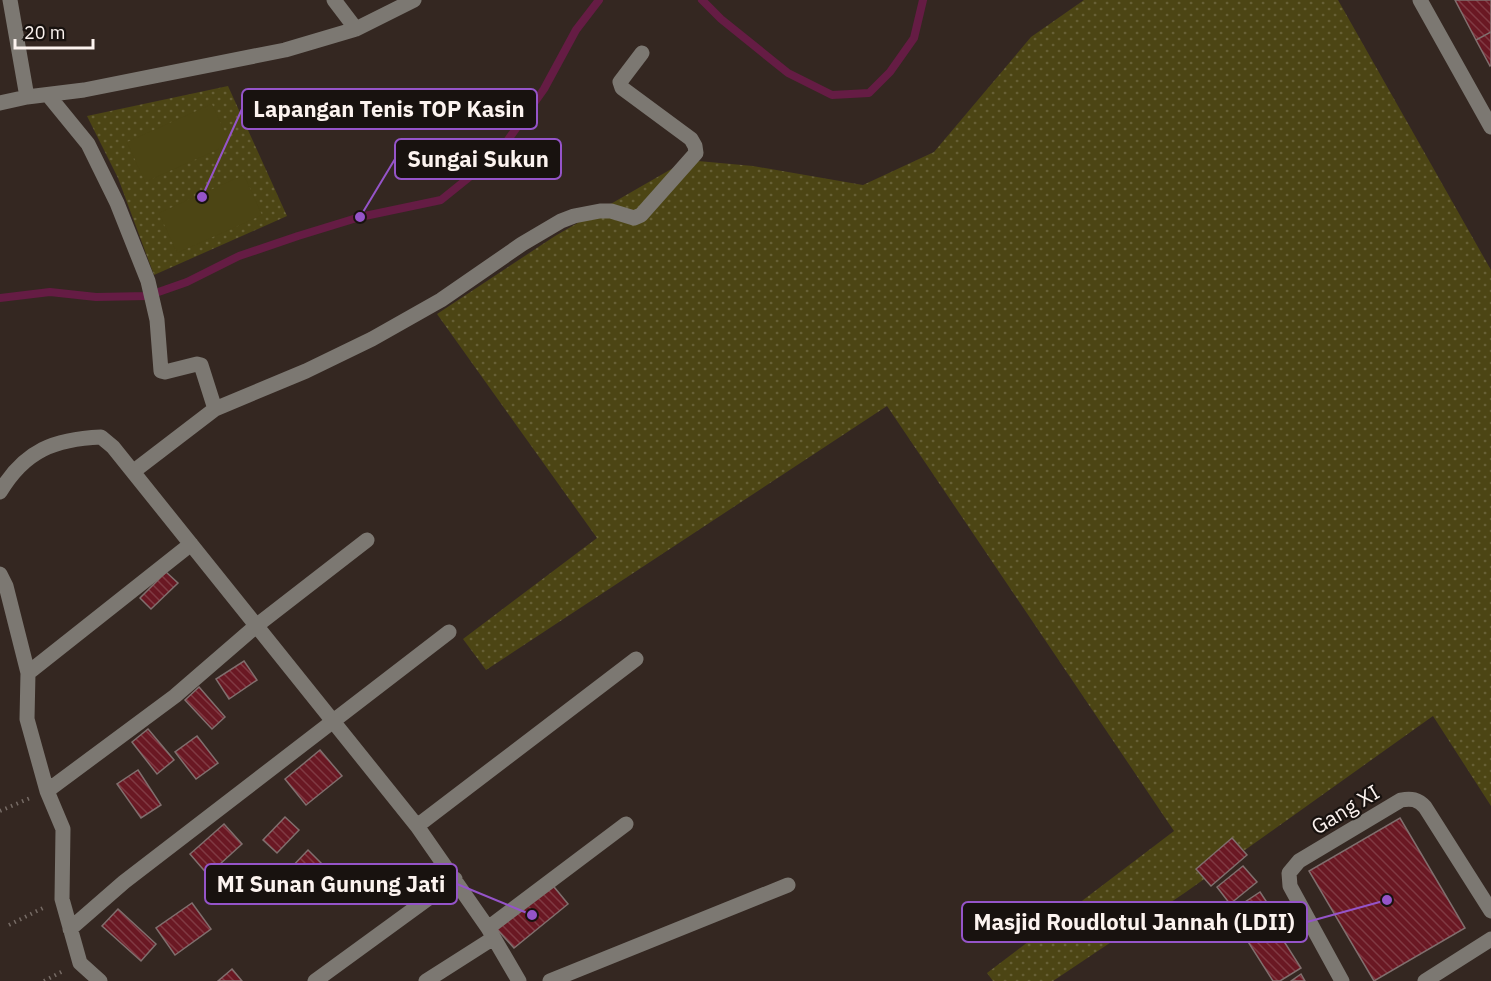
<svg xmlns="http://www.w3.org/2000/svg" width="1491" height="981" viewBox="0 0 1491 981" font-family="'IBM Plex Sans',sans-serif">
	<style>
		.grass { fill: url(#grass-dots) }
		.garden { fill: #4c4514 }
		.lines { fill: none; stroke-linecap: round; stroke-linejoin: round }
		.stream { stroke: #651c44; stroke-width: 8 }
		.building { fill: url(#building-back-hatch); stroke: #806f6e; stroke-width: 1.5 }
		.path { stroke: #766b65; stroke-width: 4; stroke-dasharray: 1.5 4.5; stroke-linecap: butt }
		.minor { stroke: #7c7872; stroke-width: 15 }
		.labels { text-anchor: middle; dominant-baseline: central; stroke-width: 4.5; stroke-linejoin: round; paint-order: stroke }
		.street-label { font-size: 21px; fill: #fcf3ef; stroke: #18120f }
		.leader { fill: none; stroke: #9554c9; stroke-width: 2 }
		.callout-dot { fill: #9554c9; stroke: #18120f; stroke-width: 2 }
		.callout { fill: #18120f; stroke: #9554c9; stroke-width: 2 }
		.callout-label { font-size: 22px; text-anchor: middle; font-weight: bold; fill: #fcf3ef }
	</style>
	<defs>
		<pattern id="grass-dots" width="8" height="8" patternUnits="userSpaceOnUse" patternTransform="scale(1.5)"><rect width="8" height="8" fill="#4c4514"/><path d="M2 2h.1M6 6h.1" fill="none" stroke="#676036" stroke-width="1.8" stroke-linecap="round"/></pattern>
		<pattern id="building-back-hatch" width="6" height="6" patternUnits="userSpaceOnUse" patternTransform="scale(1.5)"><rect width="6" height="6" fill="#6a1823"/><path d="M-1 5l2 2M0 0l6 6M5-1l2 2" fill="none" stroke="#803a43"/></pattern>
	</defs>
	<rect width="100%" height="100%" fill="#342721"/>
	<path class="grass" d="M 1084,0 L 1338,0 L 1491,270 L 1491,806 L 1433,716 L 1186,892 L 1053,981 L 993,981 L 987,973 L 1174,831 L 887,406 L 486,670 L 463,639 L 597,538 L 437,314 L 555,236 L 687,160 L 753,166 L 863,185 L 934,152 L 1031,37 Z
		M 228,86 L 287,216 L 154,275 L 118,178 L 87,116 Z"/>
	<path class="garden" d="M 212,104 L 230,144 L 145,182 L 127,142 Z
		M 244,175 L 262,215 L 177,253 L 159,213 Z"/>
	<g class="lines">
		<path class="stream" d="M 702,0 L 721,19 L 788,73 L 832,95 L 869,93 L 890,72 L 914,38 L 923,0
			M 0,298 L 50,292 L 96,297 L 147,296 L 187,282 L 239,256 L 298,236 L 360,217 L 441,200 L 498,154 L 544,89 L 576,30 L 599,0"/>
	</g>
	<path class="building" d="M 1455,0 L 1491,0 L 1491,32 L 1476,40 Z
		M 1491,32 L 1491,65 L 1490,66 L 1476,40 Z
		M 166,572 L 178,583 L 151,609 L 140,598 Z
		M 244,661 L 257,680 L 229,699 L 216,679 Z
		M 199,687 L 225,717 L 212,729 L 185,700 Z
		M 148,729 L 174,760 L 157,774 L 132,742 Z
		M 197,736 L 218,763 L 196,779 L 175,752 Z
		M 320,750 L 342,776 L 306,805 L 285,779 Z
		M 138,770 L 161,805 L 141,818 L 117,784 Z
		M 285,817 L 299,830 L 277,853 L 263,840 Z
		M 1400,818 L 1465,928 L 1374,981 L 1309,871 Z
		M 224,824 L 242,844 L 208,875 L 190,854 Z
		M 1232,838 L 1247,855 L 1211,886 L 1196,869 Z
		M 308,850 L 324,866 L 303,886 L 288,871 Z
		M 1243,866 L 1257,882 L 1230,904 L 1217,887 Z
		M 550,882 L 568,904 L 514,948 L 495,927 Z
		M 1260,892 L 1272,910 L 1242,929 L 1230,912 Z
		M 192,903 L 211,929 L 175,955 L 156,928 Z
		M 118,909 L 156,944 L 141,961 L 102,926 Z
		M 1271,921 L 1301,968 L 1280,981 L 1273,981 L 1245,937 Z
		M 232,969 L 242,981 L 218,981 Z
		M 1301,974 L 1305,981 L 1291,981 Z"/>
	<g class="lines">
		<path class="path" d="M 0,811 L 30,798
			M 9,925 L 45,907
			M 44,981 L 63,971"/>
		<path class="minor" d="M 10,0 L 27,97
			M 334,0 L 356,29
			M 1420,0 L 1491,127
			M 48,95 L 88,144 L 117,203 L 148,281 L 157,320 L 161,371 L 165,372 L 197,364 L 201,365 L 215,409
			M 0,103 L 27,97 L 84,90 L 285,50 L 356,29 L 414,0
			M 134,471 L 215,409 L 306,371 L 372,339 L 441,300 L 522,244 L 561,221 L 574,216 L 600,211 L 611,211 L 634,218 L 641,215 L 696,153 L 695,146 L 691,139 L 622,88 L 620,82 L 642,53
			M 0,492 C 25,450 55,439 101,437 L 113,447 L 417,826 L 488,928 L 519,981
			M 0,574 L 6,586 L 28,673 L 27,719 L 47,791 L 63,829 L 62,899 L 80,963 L 100,981
			M 28,673 L 191,544
			M 47,791 L 175,696 L 256,626 L 367,540
			M 417,826 L 636,659
			M 488,928 L 626,824
			M 70,929 L 124,882 L 449,632
			M 315,981 L 455,879
			M 426,981 L 492,939
			M 550,981 L 788,885
			M 1342,981 L 1290,886 L 1289,873 L 1299,861 L 1401,800 C 1411,798 1418,799 1425,807 L 1491,911
			M 1425,981 L 1491,939"/>
	</g>
	<g class="labels">
		<g class="street-label">
			<text transform="translate(1345 809) rotate(-31)">Gang XI</text>
		</g>
	</g>
	<path class="leader" d="M202 197L242 109M360 217L395 159M532 915L457 884M1387 900L1307 922"/>
	<g class="callout-dot">
		<circle cx="202" cy="197" r="6"/>
		<circle cx="360" cy="217" r="6"/>
		<circle cx="532" cy="915" r="6"/>
		<circle cx="1387" cy="900" r="6"/>
	</g>
	<g class="callout">
		<rect x="242" y="89" width="295" height="40" rx="6"/>
		<rect x="395" y="139" width="166" height="40" rx="6"/>
		<rect x="205" y="864" width="252" height="40" rx="6"/>
		<rect x="962" y="902" width="345" height="40" rx="6"/>
	</g>
	<g class="callout-label">
		<text x="389" y="117">Lapangan Tenis TOP Kasin</text>
		<text x="478" y="167">Sungai Sukun</text>
		<text x="331" y="892">MI Sunan Gunung Jati</text>
		<text x="1134" y="930">Masjid Roudlotul Jannah (LDII)</text>
	</g>
	<path d="M15 39v9h78v-9" fill="none" stroke="#fcf3ef" stroke-width="3"/>
	<text x="24" y="39" font-size="18" fill="#fcf3ef" stroke="#18120f" stroke-width="4.5" paint-order="stroke">20 m</text>
</svg>
